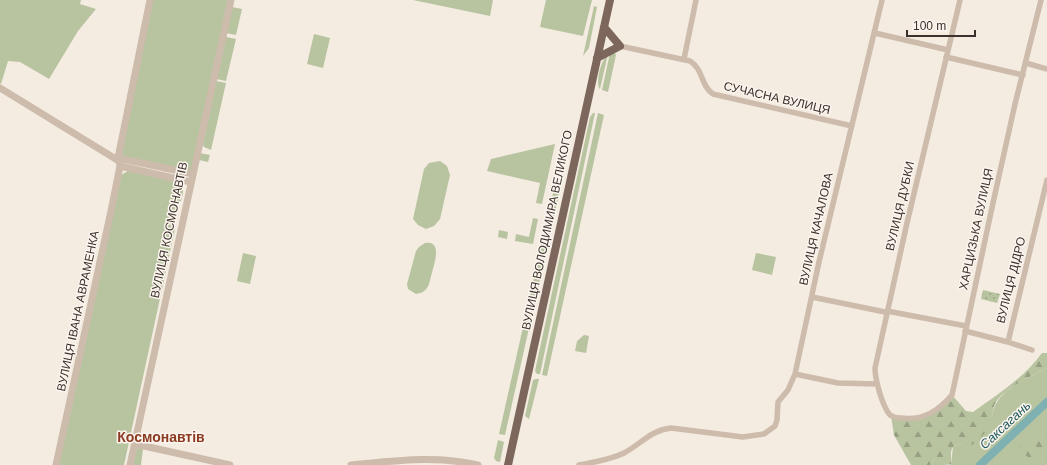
<svg xmlns="http://www.w3.org/2000/svg" width="1047" height="465" viewBox="0 0 1047 465" font-family="Helvetica,sans-serif">
	<style>
		.green { fill: #b8c4a0 }
		.forest { fill: url(#forest-firs) }
		.garden { fill: url(#garden-dots) }
		.lines { fill: none; stroke-linecap: round; stroke-linejoin: round }
		.river { stroke: #7fb0b2; stroke-width: 8 }
		.minor { stroke: #cdbbac; stroke-width: 5.5 }
		.tertiary { stroke: #cdbbac; stroke-width: 7 }
		.primary { stroke: #7d675c; stroke-width: 8 }
		.labels { text-anchor: middle; dominant-baseline: central; stroke-width: 3; stroke-linejoin: round; paint-order: stroke }
		.street-label { font-size: 12px; fill: #3b302b; stroke: #fbf5ee }
		.water-label { font-size: 13px; font-style: italic; fill: #1f5a5e; stroke: #fbf5ee }
		.quarter-label { font-size: 14px; font-weight: bold; fill: #8c3b22; stroke: #fbf5ee }
	</style>
	<defs>
		<pattern id="forest-firs" width="22" height="20" patternUnits="userSpaceOnUse"><rect width="22" height="20" fill="#b8c4a0"/><path d="M5 1l3.5 6h-7zM16 11l3.5 6h-7z" fill="#97a083"/></pattern>
		<pattern id="garden-dots" width="8" height="8" patternUnits="userSpaceOnUse"><rect width="8" height="8" fill="#b8c4a0"/><path d="M2 2h.1M6 6h.1" fill="none" stroke="#97a083" stroke-width="1.8" stroke-linecap="round"/></pattern>
	</defs>
	<rect width="100%" height="100%" fill="#f4ebe1"/>
	<path class="green" d="M 0,0 L 81,0 L 80,4 L 96,9 L 78,31 L 49,79 L 20,62 L 8,61 L 1,84 L 0,83 Z
		M 150,0 L 231,0 L 193,174 L 118,158 Z
		M 413,0 L 493,0 L 490,16 Z
		M 546,0 L 592,0 L 583,36 L 540,27 Z
		M 594,6 L 597,7 L 589,48 L 583,56 Z
		M 232,7 L 242,9 L 236,35 L 226,33 Z
		M 314,34 L 330,38 L 323,68 L 307,64 Z
		M 226,37 L 236,39 L 226,81 L 216,79 Z
		M 614,52 L 616,55 L 608,92 L 602,90 L 610,53 Z
		M 608,54 L 600,89 L 599,88 C 596,79 601,60 608,54 Z
		M 216,81 L 226,83 L 211,150 L 204,147 L 203,145 Z
		M 593,113 L 595,113 L 540,374 L 537,374 L 535,371 L 590,117 Z
		M 598,113 L 604,115 L 547,376 L 542,375 Z
		M 555,144 L 542,204 L 536,203 L 540,183 L 487,171 L 491,159 Z
		M 200,153 L 210,155 L 208,162 L 199,160 Z
		M 440,161 L 447,166 L 450,175 L 440,219 L 434,226 L 426,229 L 418,225 L 413,219 L 424,169 L 429,163 Z
		M 128,171 L 179,182 C 185,188 183,193 181,201 L 178,203 L 174,221 L 175,229 L 124,465 L 58,465 L 121,175 Z
		M 558,171 L 561,173 L 562,181 L 505,435 L 499,434 Z
		M 533,218 L 538,219 L 533,244 L 515,241 L 516,234 L 529,237 Z
		M 499,230 L 508,232 L 507,239 L 498,237 Z
		M 425,243 C 443,240 434,264 432,273 C 430,278 430,284 427,288 C 424,292 421,293 416,294 L 408,289 L 407,284 L 416,251 L 419,247 Z
		M 243,253 L 256,256 L 250,284 L 237,281 Z
		M 756,253 L 776,257 L 772,275 L 752,270 Z
		M 584,335 L 589,336 L 586,353 L 575,351 L 577,341 Z
		M 1047,368 L 1047,465 L 949,465 L 951,464 L 953,447 L 958,444 L 963,445 L 992,417 C 994,390 1027,379 1047,368 Z
		M 536,379 L 539,379 L 529,419 L 525,416 L 533,380 Z
		M 498,440 L 504,442 L 500,462 L 496,461 L 494,458 Z
		M 138,448 L 143,449 L 141,465 L 131,465 L 136,449 Z
		M 938,457 L 946,465 L 930,465 L 934,460 Z"/>
	<path class="forest" d="M 1042,353 L 1047,353 L 1047,368 C 1032,376 1006,387 996,402 C 993,407 993,411 992,416 C 991,425 987,431 981,437 C 979,440 974,444 971,445 C 964,447 953,440 951,452 C 951,456 951,460 951,464 L 946,465 L 938,458 L 934,460 L 930,465 L 911,465 L 894,435 L 891,416 L 896,418 L 927,416 L 952,395 L 966,411 L 973,412 C 997,395 1025,377 1042,353 Z
		M 1047,435 L 1047,460 C 1033,460 1026,460 1019,446 Z"/>
	<path class="garden" d="M 983,290 L 1000,294 L 997,303 L 981,299 Z"/>
	<g class="lines">
		<path class="river" d="M 980,465 L 1047,402"/>
		<path class="minor" d="M 960,0 L 907,223 L 875,368 C 875,379 882,406 890,415 C 893,417 897,418 901,418 C 923,421 938,411 952,395 L 993,203 L 1015,104 L 1041,0
			M 875,33 L 948,50
			M 620,46 L 690,61 C 704,70 700,85 713,94 L 852,126
			M 946,57 L 1023,75
			M 684,59 L 696,0
			M 1026,63 L 1047,69
			M 812,297 L 885,312 L 887,311 L 966,326
			M 965,331 L 1008,342 L 1047,180
			M 1008,342 L 1032,350
			M 795,374 L 838,383 L 877,384
			M 579,465 C 594,462 610,460 624,453 C 641,444 651,430 671,428 L 743,437 L 764,434 L 775,426 L 777,420 L 778,402 L 788,390 L 795,374 L 819,262 L 882,0"/>
		<path class="tertiary" d="M 0,88 L 119,161
			M 118,158 L 193,174
			M 120,166 L 191,182
			M 135,444 L 230,465
			M 56,465 L 111,211 L 120,166 L 118,158 L 150,0
			M 130,465 L 231,0
			M 351,465 C 394,461 436,455 478,465"/>
		<path class="primary" d="M 597,58 L 620,46 L 604,27
			M 508,465 L 610,0"/>
	</g>
	<g class="labels">
		<g class="street-label">
			<text transform="translate(777 98) rotate(13)">СУЧАСНА ВУЛИЦЯ</text>
			<text transform="translate(900 206) rotate(-77)">ВУЛИЦЯ ДУБКИ</text>
			<text transform="translate(816 229) rotate(-77)">ВУЛИЦЯ КАЧАЛОВА</text>
			<text transform="translate(976 229) rotate(-78)">ХАРЦИЗЬКА ВУЛИЦЯ</text>
			<text transform="translate(169 230) rotate(-78)">ВУЛИЦЯ КОСМОНАВТІВ</text>
			<text transform="translate(547 230) rotate(-78)">ВУЛИЦЯ ВОЛОДИМИРА ВЕЛИКОГО</text>
			<text transform="translate(1011 280) rotate(-76)">ВУЛИЦЯ ДІДРО</text>
			<text transform="translate(78 311) rotate(-78)">ВУЛИЦЯ ІВАНА АВРАМЕНКА</text>
		</g>
		<g class="water-label">
			<text transform="translate(1005 425) rotate(-43)">Саксагань</text>
		</g>
		<g class="quarter-label">
			<text x="161" y="437">Космонавтів</text>
		</g>
	</g>
	<path d="M907 30v6h68v-6" fill="none" stroke="#3b302b" stroke-width="2"/>
	<text x="913" y="30" font-size="12" fill="#3b302b" stroke="#fbf5ee" stroke-width="3" paint-order="stroke">100 m</text>
</svg>
